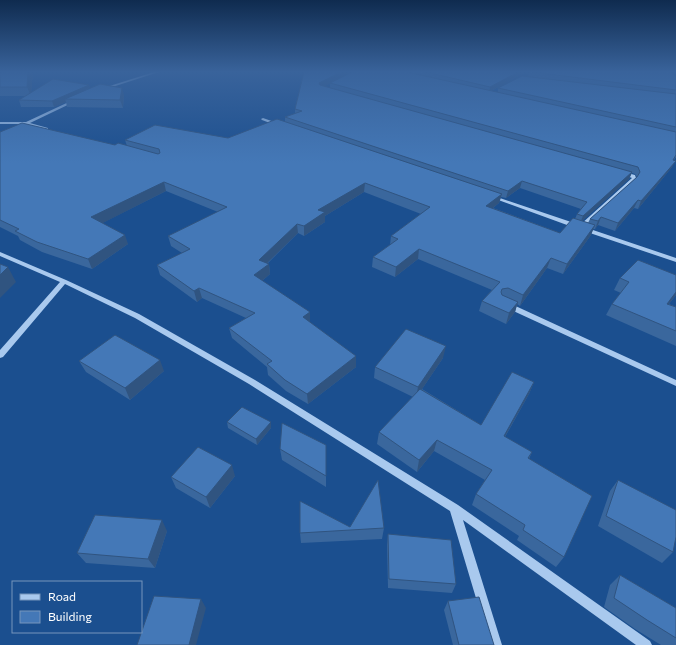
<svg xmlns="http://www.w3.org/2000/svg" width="676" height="645" viewBox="0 0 676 645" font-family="Commissioner,sans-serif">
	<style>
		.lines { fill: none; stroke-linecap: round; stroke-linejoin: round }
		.minor { fill: #a9c9ee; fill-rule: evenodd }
		.wall { fill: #3a679d; fill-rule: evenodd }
		.shaded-wall { fill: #305480 }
		.building { fill: #4478b7; stroke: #305480 }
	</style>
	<rect width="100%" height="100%" fill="#1b4f8f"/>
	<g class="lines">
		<path class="minor" d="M 154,72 L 159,72 L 103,90 L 100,89 Z
			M 73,100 L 76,101 L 30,123 L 48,128 L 48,130 L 26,124 L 0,136 L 0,134 L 21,124 L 0,124 L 0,122 L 26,122 Z
			M 263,118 L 280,124 L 281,125 L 278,126 L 262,120 L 261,119 Z
			M 620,171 L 635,175 L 636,178 L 633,183 L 584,227 L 676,258 L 676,262 L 578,229 L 490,197 L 494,196 L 580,225 L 632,178 L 620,173 Z
			M 0,252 L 66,280 L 139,314 L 255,380 L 458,505 L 650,641 L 652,645 L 636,645 L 463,520 L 502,645 L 490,645 L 450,511 L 249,384 L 135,318 L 65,284 L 3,357 L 0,358 L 0,350 L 60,282 L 0,256 Z
			M 505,303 L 509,303 L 676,380 L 676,386 L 505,307 L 504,305 Z"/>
	</g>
	<path class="wall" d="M 0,72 L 33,72 L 31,93 L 89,85 L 90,89 L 124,95 L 123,108 L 67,107 L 66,102 L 54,107 L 21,107 L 19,100 L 26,96 L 0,96 Z
		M 304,72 L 526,72 L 491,91 L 498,93 L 498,88 L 528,77 L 529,72 L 670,72 L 676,76 L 676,157 L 674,160 L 672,167 L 638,209 L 634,208 L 615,231 L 598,225 L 595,229 L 593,229 L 591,235 L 563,274 L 547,268 L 520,306 L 517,304 L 515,312 L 506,324 L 479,311 L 482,301 L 492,290 L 418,259 L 395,277 L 372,267 L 373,257 L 390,245 L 391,236 L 421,214 L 364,192 L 325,216 L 325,222 L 304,236 L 298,233 L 267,264 L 269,264 L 270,274 L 262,281 L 310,322 L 356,367 L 308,404 L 286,391 L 268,375 L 267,367 L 232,338 L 229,328 L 246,318 L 202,298 L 197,302 L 160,275 L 157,265 L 182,253 L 171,246 L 168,236 L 218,212 L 166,191 L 102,223 L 128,244 L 92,269 L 42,252 L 20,240 L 18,236 L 0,227 L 0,132 L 115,145 L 127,146 L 125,140 L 228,138 L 285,121 L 285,117 L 295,114 L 295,109 ZM 330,83 L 330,88 L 324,86 ZM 632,173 L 635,174 L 637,177 L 590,219 L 588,223 L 582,221 L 629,179 ZM 520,188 L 581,209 L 577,214 L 575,219 L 560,233 L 493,208 L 499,203 L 501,197 L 506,198 Z
		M 676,275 L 676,295 L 669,304 L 676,307 L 676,346 L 606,315 L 612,304 L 621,293 L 614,290 L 620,278 Z
		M 443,358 L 422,389 L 481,425 L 534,382 L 529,394 L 505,437 L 532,452 L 529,459 L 564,557 L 556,567 L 517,540 L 519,536 L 472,505 L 476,494 L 485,480 L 434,451 L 417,472 L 377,444 L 379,432 L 413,397 L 374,378 L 375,367 Z
		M 79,361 L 164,371 L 130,400 L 86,372 Z
		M 227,422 L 271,428 L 257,445 L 228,428 Z
		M 326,445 L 326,487 L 282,460 L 280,449 Z
		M 235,476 L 210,508 L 176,488 L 171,477 Z
		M 618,480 L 673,552 L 662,563 L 598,526 L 610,491 Z
		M 350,527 L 384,528 L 382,539 L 301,543 L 300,533 Z
		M 167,531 L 155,568 L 86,563 L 77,553 Z
		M 388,534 L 456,584 L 452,593 L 388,588 L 387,545 Z
		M 620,575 L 676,608 L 676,645 L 661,645 L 635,629 L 604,607 L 610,585 Z
		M 448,601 L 494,645 L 453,645 L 444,610 Z"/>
	<path class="shaded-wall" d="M 28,72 L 33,72 L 31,96 L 27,87 Z
		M 341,72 L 351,72 L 320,89 L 319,83 Z
		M 518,72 L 526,72 L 489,92 L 490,87 Z
		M 89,85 L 91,90 L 65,99 L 66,102 L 54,107 L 52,101 Z
		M 122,88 L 124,95 L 123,108 L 120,100 Z
		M 676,161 L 672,167 L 638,209 L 641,201 Z
		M 632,172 L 629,179 L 580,223 L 583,216 Z
		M 522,181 L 520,188 L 506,198 L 508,191 Z
		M 164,182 L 166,191 L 95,227 L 91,217 Z
		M 365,183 L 364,192 L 325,216 L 325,222 L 304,236 L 304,226 L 318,210 Z
		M 502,194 L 499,203 L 484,215 L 486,206 Z
		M 638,200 L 634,208 L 615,231 L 618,223 Z
		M 601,217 L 598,225 L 595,229 L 598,221 Z
		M 297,224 L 298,233 L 260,270 L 259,260 Z
		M 595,225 L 591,235 L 563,274 L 567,264 Z
		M 125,235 L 128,244 L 92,269 L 88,259 Z
		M 419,249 L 418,259 L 395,277 L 396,267 Z
		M 551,258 L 547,268 L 520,306 L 523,295 Z
		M 269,264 L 270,274 L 256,286 L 254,275 Z
		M 8,267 L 16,282 L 0,298 L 0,275 Z
		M 199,288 L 202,298 L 197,302 L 194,291 Z
		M 676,292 L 676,295 L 660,315 L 667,304 Z
		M 518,302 L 515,312 L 506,324 L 509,313 Z
		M 310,312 L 310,323 L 303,317 Z
		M 446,346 L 443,358 L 416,398 L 418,387 Z
		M 356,356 L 356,367 L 308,404 L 307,394 Z
		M 160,360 L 164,371 L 130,400 L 125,388 Z
		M 534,382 L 529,394 L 499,447 L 504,436 Z
		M 271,422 L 271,428 L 257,445 L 256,439 Z
		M 437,440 L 434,451 L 417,472 L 419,460 Z
		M 232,465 L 235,476 L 210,508 L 206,497 Z
		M 162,520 L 167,531 L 155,568 L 148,559 Z
		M 201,599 L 206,608 L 196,645 L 189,645 Z"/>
	<path class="building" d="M 0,72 L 28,72 L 27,87 L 0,87 Z
		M 304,72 L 341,72 L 319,83 L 320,85 L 632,172 L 583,216 L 577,214 L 587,202 L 522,181 L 508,191 L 285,117 L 302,111 L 295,109 Z
		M 352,72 L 407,72 L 676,132 L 676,155 L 673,160 L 676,161 L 641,201 L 638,200 L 618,223 L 601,217 L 598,221 L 590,219 L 637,177 L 640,172 L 638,167 L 330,83 Z
		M 426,72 L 518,72 L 490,87 Z
		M 532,72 L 670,72 L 676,76 L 676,90 Z
		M 522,76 L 676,94 L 676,127 L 498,88 Z
		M 53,79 L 89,85 L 52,101 L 19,100 Z
		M 100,84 L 122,88 L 120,100 L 65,99 Z
		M 277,119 L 502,194 L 486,206 L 560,233 L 573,218 L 595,225 L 567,264 L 551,258 L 523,295 L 508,288 L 502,289 L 501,292 L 502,295 L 518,302 L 509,313 L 482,301 L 500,282 L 419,249 L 396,267 L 373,257 L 398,239 L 391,236 L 430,207 L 365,183 L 318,210 L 325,212 L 304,226 L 297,224 L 259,260 L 269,264 L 254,275 L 310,312 L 303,317 L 356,356 L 307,394 L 285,380 L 267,364 L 272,361 L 229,328 L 255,313 L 199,288 L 194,291 L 157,265 L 190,249 L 168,236 L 227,207 L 164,182 L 91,217 L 125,235 L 88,259 L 37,242 L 15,231 L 19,229 L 0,220 L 0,132 L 22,123 L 115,145 L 118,143 L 158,154 L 160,153 L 159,149 L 125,140 L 155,125 L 228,138 Z
		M 638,260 L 676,275 L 676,292 L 667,304 L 676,307 L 676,331 L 612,304 L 629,282 L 620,278 Z
		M 0,264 L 8,267 L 0,275 Z
		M 406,329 L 446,346 L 418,387 L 375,367 Z
		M 115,335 L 160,360 L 125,388 L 79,361 Z
		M 512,372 L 534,382 L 504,436 L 532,452 L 528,458 L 592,496 L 564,557 L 523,530 L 525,525 L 476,494 L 492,470 L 437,440 L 419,460 L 379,432 L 420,389 L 481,425 Z
		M 242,407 L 271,422 L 256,439 L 227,422 Z
		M 282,423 L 326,445 L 326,476 L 280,449 Z
		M 198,447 L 232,465 L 206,497 L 171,477 Z
		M 378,480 L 384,528 L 300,533 L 300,501 L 350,527 Z
		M 618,480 L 676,510 L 676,537 L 673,552 L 606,516 Z
		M 95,515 L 162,520 L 148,559 L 77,553 Z
		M 388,534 L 451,540 L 456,584 L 389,579 Z
		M 620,575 L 676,608 L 676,638 L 647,620 L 614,598 Z
		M 154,596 L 201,599 L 189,645 L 137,645 Z
		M 479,597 L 494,645 L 459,645 L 448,601 Z"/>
	<linearGradient id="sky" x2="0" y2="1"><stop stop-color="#0f2b4f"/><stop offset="0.44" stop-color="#39639b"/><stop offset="1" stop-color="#39639b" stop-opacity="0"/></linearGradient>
	<rect width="676" height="163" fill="url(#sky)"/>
	<rect x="12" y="581" width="130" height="52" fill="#1b4f8f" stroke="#7695bc"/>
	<rect x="20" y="594" width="20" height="6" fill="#a9c9ee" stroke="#7695bc"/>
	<text x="48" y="601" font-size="12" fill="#ffffff">Road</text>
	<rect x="20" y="611" width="20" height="12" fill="#4478b7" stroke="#7695bc"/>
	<text x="48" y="621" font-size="12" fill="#ffffff">Building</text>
</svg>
